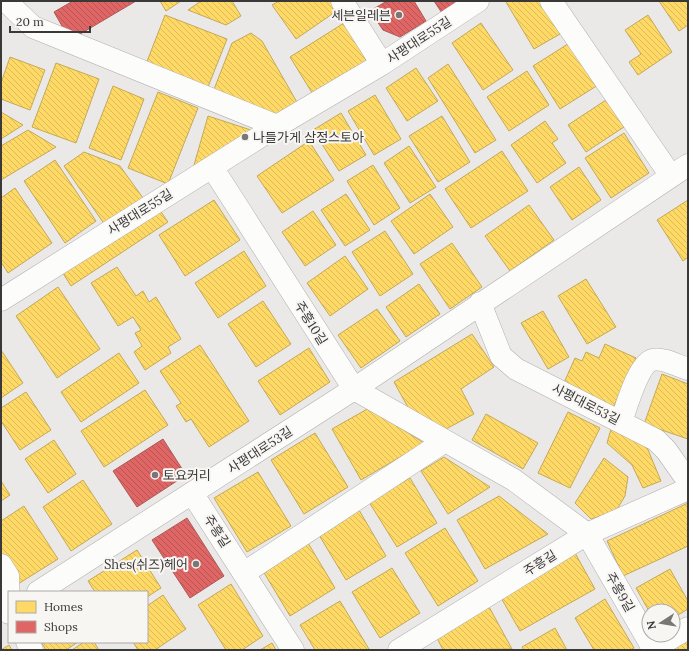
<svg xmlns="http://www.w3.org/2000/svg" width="689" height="651" viewBox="0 0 689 651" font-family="Lora,'Noto Sans KR',serif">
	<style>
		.homes { fill: url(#homes-back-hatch); stroke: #c4a958 }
		.shops { fill: url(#shops-back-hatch); stroke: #ae5858 }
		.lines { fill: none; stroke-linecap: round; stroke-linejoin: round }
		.minor-casing { stroke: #b1b0af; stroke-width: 23 }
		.minor { stroke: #fcfcfb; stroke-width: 22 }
		.poi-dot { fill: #787775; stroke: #f8f6f3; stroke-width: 1.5 }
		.labels { text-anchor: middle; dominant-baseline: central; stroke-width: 4; stroke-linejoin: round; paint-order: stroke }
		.poi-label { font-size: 13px; fill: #3a3938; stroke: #f8f6f3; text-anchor: end }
		.street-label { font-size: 13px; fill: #3a3938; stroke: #f8f6f3 }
	</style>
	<defs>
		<pattern id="homes-back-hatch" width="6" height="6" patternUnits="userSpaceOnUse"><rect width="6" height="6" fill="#ffd966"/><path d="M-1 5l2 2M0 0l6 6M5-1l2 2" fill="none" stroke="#dbbb59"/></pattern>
		<pattern id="shops-back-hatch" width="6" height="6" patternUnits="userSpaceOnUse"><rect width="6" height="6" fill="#e06666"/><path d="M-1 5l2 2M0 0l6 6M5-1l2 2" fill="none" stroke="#b75555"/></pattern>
	</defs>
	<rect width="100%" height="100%" fill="#eae9e7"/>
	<path class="homes" d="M 160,1 L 181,1 L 166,11 Z
		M 201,1 L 232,1 L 241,16 L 226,25 L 188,10 Z
		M 279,1 L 332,1 L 338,10 L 296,39 L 272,5 Z
		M 508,1 L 541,1 L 560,34 L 534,49 L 506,2 Z
		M 659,1 L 688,1 L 688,25 L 679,31 Z
		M 165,15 L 227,39 L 208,87 L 146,64 Z
		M 648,15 L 672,52 L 638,75 L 629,62 L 641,54 L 625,30 Z
		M 344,23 L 368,63 L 314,96 L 290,57 Z
		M 481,23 L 513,70 L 483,90 L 452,43 Z
		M 251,33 L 262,41 L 298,104 L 276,116 L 213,92 L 232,43 Z
		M 571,42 L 598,85 L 560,109 L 533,66 Z
		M 10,57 L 45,70 L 30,110 L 1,99 L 1,83 Z
		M 56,63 L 99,79 L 76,143 L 32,127 Z
		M 448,64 L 496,140 L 475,153 L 428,78 Z
		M 416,68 L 438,101 L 407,121 L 386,88 Z
		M 527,71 L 549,105 L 509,131 L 487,97 Z
		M 113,86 L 144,99 L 121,160 L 89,148 Z
		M 158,92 L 198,108 L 168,184 L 128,168 Z
		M 375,95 L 401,139 L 374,155 L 348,111 Z
		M 606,100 L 624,127 L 586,152 L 568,125 Z
		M 1,112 L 23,125 L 1,139 Z
		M 341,113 L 366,155 L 339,171 L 313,130 Z
		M 208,116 L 254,131 L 192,172 Z
		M 442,116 L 470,162 L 438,182 L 409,136 Z
		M 545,121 L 558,139 L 552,143 L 566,163 L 537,183 L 511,145 Z
		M 28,130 L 56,147 L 1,180 L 1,146 Z
		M 624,133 L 649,173 L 611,198 L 585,158 Z
		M 309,141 L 334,180 L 282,213 L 257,176 Z
		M 409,146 L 436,187 L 410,203 L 384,163 Z
		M 502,151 L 528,191 L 471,228 L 445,189 Z
		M 84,152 L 120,166 L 143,198 L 105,225 L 64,166 Z
		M 55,160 L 96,221 L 65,243 L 24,181 Z
		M 373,165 L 400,208 L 374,225 L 347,181 Z
		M 579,167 L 601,200 L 572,220 L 550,187 Z
		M 15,188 L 52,243 L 8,273 L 1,262 L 1,198 Z
		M 346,194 L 370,230 L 345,246 L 321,210 Z
		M 430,194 L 453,227 L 414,254 L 391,221 Z
		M 214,200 L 240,240 L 185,276 L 159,235 Z
		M 688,200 L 688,257 L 683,261 L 657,220 Z
		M 529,205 L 554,240 L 510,271 L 485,236 Z
		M 157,206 L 168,222 L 71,286 L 61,270 Z
		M 313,211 L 336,245 L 305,266 L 282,232 Z
		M 385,231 L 413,274 L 380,296 L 352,252 Z
		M 452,243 L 482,287 L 450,309 L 420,264 Z
		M 244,251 L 266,286 L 218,318 L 195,283 Z
		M 345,256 L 368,289 L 330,316 L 307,283 Z
		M 117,267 L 136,296 L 143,291 L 149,302 L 156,297 L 181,339 L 168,347 L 171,353 L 145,370 L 134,352 L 142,346 L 135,333 L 141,330 L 133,317 L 118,326 L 91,283 Z
		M 586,279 L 616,327 L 587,344 L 558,296 Z
		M 419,284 L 440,314 L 406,337 L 386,307 Z
		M 58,287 L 100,349 L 57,378 L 16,316 Z
		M 263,301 L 291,344 L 256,367 L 228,324 Z
		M 377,309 L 400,341 L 361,368 L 338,335 Z
		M 543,311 L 569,357 L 548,369 L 521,323 Z
		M 472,334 L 494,367 L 461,389 L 474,414 L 446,429 L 410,411 L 394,382 Z
		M 605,344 L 636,358 L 613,408 L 563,385 L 575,358 L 582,361 L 586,352 L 599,358 Z
		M 200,345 L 249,421 L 209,447 L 191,419 L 186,422 L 176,406 L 181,403 L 160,371 Z
		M 309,348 L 330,382 L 280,415 L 258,381 Z
		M 1,350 L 23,383 L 1,398 Z
		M 119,353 L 139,383 L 81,422 L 61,392 Z
		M 662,374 L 688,384 L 688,439 L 644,424 Z
		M 145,390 L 168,425 L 104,467 L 81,431 Z
		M 26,392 L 51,430 L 20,450 L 1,421 L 1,408 Z
		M 369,408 L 424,443 L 361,480 L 332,429 Z
		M 568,412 L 600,428 L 570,488 L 538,473 Z
		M 486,414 L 538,443 L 523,469 L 472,440 Z
		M 611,429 L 646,445 L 661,481 L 643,488 L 632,465 L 607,443 Z
		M 315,433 L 348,487 L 304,514 L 271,460 Z
		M 54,440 L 76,474 L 48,493 L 25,459 Z
		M 444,457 L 490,487 L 448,514 L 421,471 Z
		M 604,458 L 628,477 L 625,496 L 616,511 L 591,519 L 575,503 Z
		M 258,472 L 291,526 L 247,552 L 214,498 Z
		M 410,478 L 437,523 L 397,547 L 369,502 Z
		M 83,480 L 112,524 L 71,551 L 43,507 Z
		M 1,481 L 10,495 L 1,501 Z
		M 499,496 L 548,534 L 485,569 L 457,520 Z
		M 688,503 L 688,546 L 623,576 L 607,541 Z
		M 24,506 L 58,559 L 18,584 L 1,558 L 1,521 Z
		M 359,510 L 386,556 L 346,580 L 319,535 Z
		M 445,528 L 478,581 L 438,606 L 405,553 Z
		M 308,543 L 335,588 L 290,616 L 263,571 Z
		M 137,550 L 161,588 L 147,597 L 147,592 L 95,592 L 88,581 Z
		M 575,553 L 595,589 L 520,631 L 500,596 Z
		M 392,568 L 420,613 L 380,638 L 352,592 Z
		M 670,569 L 688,601 L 688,609 L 673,618 L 673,611 L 649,611 L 636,588 Z
		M 231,584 L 263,636 L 242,650 L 226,650 L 198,605 Z
		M 163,595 L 186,629 L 155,650 L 138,650 L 133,642 L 147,642 L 147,606 Z
		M 605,599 L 634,648 L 630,650 L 594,650 L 575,618 Z
		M 340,601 L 369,649 L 368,650 L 315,650 L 300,625 Z
		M 488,605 L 512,649 L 443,650 L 435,634 Z
		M 555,628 L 567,650 L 524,650 L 522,647 Z
		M 688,633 L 688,650 L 668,650 Z
		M 41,642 L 78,642 L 66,650 L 46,650 Z
		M 84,642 L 94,642 L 99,650 L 72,650 Z
		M 272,643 L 276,650 L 260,650 Z
		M 9,645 L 12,650 L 1,650 Z"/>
	<path class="shops" d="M 73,1 L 136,1 L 70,40 L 54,12 Z
		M 387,1 L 414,1 L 426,21 L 400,37 L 383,30 L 370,11 Z
		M 434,1 L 461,1 L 442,13 Z
		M 163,439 L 186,475 L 137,507 L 113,471 Z
		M 187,518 L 224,576 L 190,598 L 152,540 Z"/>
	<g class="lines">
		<g class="minor-casing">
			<path id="minor" d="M 342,1 L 382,64
				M 551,1 L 671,176
				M 9,4 L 33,27 L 277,126
				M 212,167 L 354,389 L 514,480 L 587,534 L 654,650
				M 1,300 L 277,126 L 382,64 L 478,1
				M 480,303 L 501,356 L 516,369 L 656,440 L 666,450 L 688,481
				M 621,422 C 626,408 638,365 652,360 C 663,357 678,366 688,369
				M 192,493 L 293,650
				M 1,565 L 8,576 L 9,613
				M 244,573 L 445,441
				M 38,592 L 354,389 L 688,165
				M 27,642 L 32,650
				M 399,650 L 587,534 L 688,489
				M 651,650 L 688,628"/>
		</g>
		<use href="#minor" class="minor"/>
	</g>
	<g class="poi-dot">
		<circle cx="399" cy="15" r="4"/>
		<circle cx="245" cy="137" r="4"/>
		<circle cx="155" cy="475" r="4"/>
		<circle cx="196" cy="564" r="4"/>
	</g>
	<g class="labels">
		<g class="poi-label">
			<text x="391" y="15">세븐일레븐</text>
			<text x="253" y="137" text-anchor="start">나들가게 삼정스토아</text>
			<text x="163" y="475" text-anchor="start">토요커리</text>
			<text x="188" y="564">Shes(쉬즈)헤어</text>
		</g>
		<g class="street-label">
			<text transform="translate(419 40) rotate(-33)">사평대로55길</text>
			<text transform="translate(140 212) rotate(-32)">사평대로55길</text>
			<text transform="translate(311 323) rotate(58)">주흥10길</text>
			<text transform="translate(586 404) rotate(27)">사평대로53길</text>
			<text transform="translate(260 450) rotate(-33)">사평대로53길</text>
			<text transform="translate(217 531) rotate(57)">주흥길</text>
			<text transform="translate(540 563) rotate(-32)">주흥길</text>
			<text transform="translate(620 592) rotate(60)">주흥9길</text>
		</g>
	</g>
	<rect width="689" height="651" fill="none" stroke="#3a3938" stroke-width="4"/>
	<rect x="8" y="591" width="140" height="52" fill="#f8f6f3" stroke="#acaaa8"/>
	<rect x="16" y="601" width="20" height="12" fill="#ffd966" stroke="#acaaa8"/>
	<text x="44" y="611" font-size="12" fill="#3a3938">Homes</text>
	<rect x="16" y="621" width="20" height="12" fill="#e06666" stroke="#acaaa8"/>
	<text x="44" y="631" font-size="12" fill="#3a3938">Shops</text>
	<g transform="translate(661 623) rotate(258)"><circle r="19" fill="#f8f6f3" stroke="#acaaa8"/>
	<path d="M0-3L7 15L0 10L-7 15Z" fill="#787775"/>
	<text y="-6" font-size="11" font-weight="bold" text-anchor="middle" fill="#3a3938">N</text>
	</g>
	<path d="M10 26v6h80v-6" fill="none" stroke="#3a3938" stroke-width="2"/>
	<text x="16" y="26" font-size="12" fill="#3a3938" stroke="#f8f6f3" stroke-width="3" paint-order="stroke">20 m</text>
</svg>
